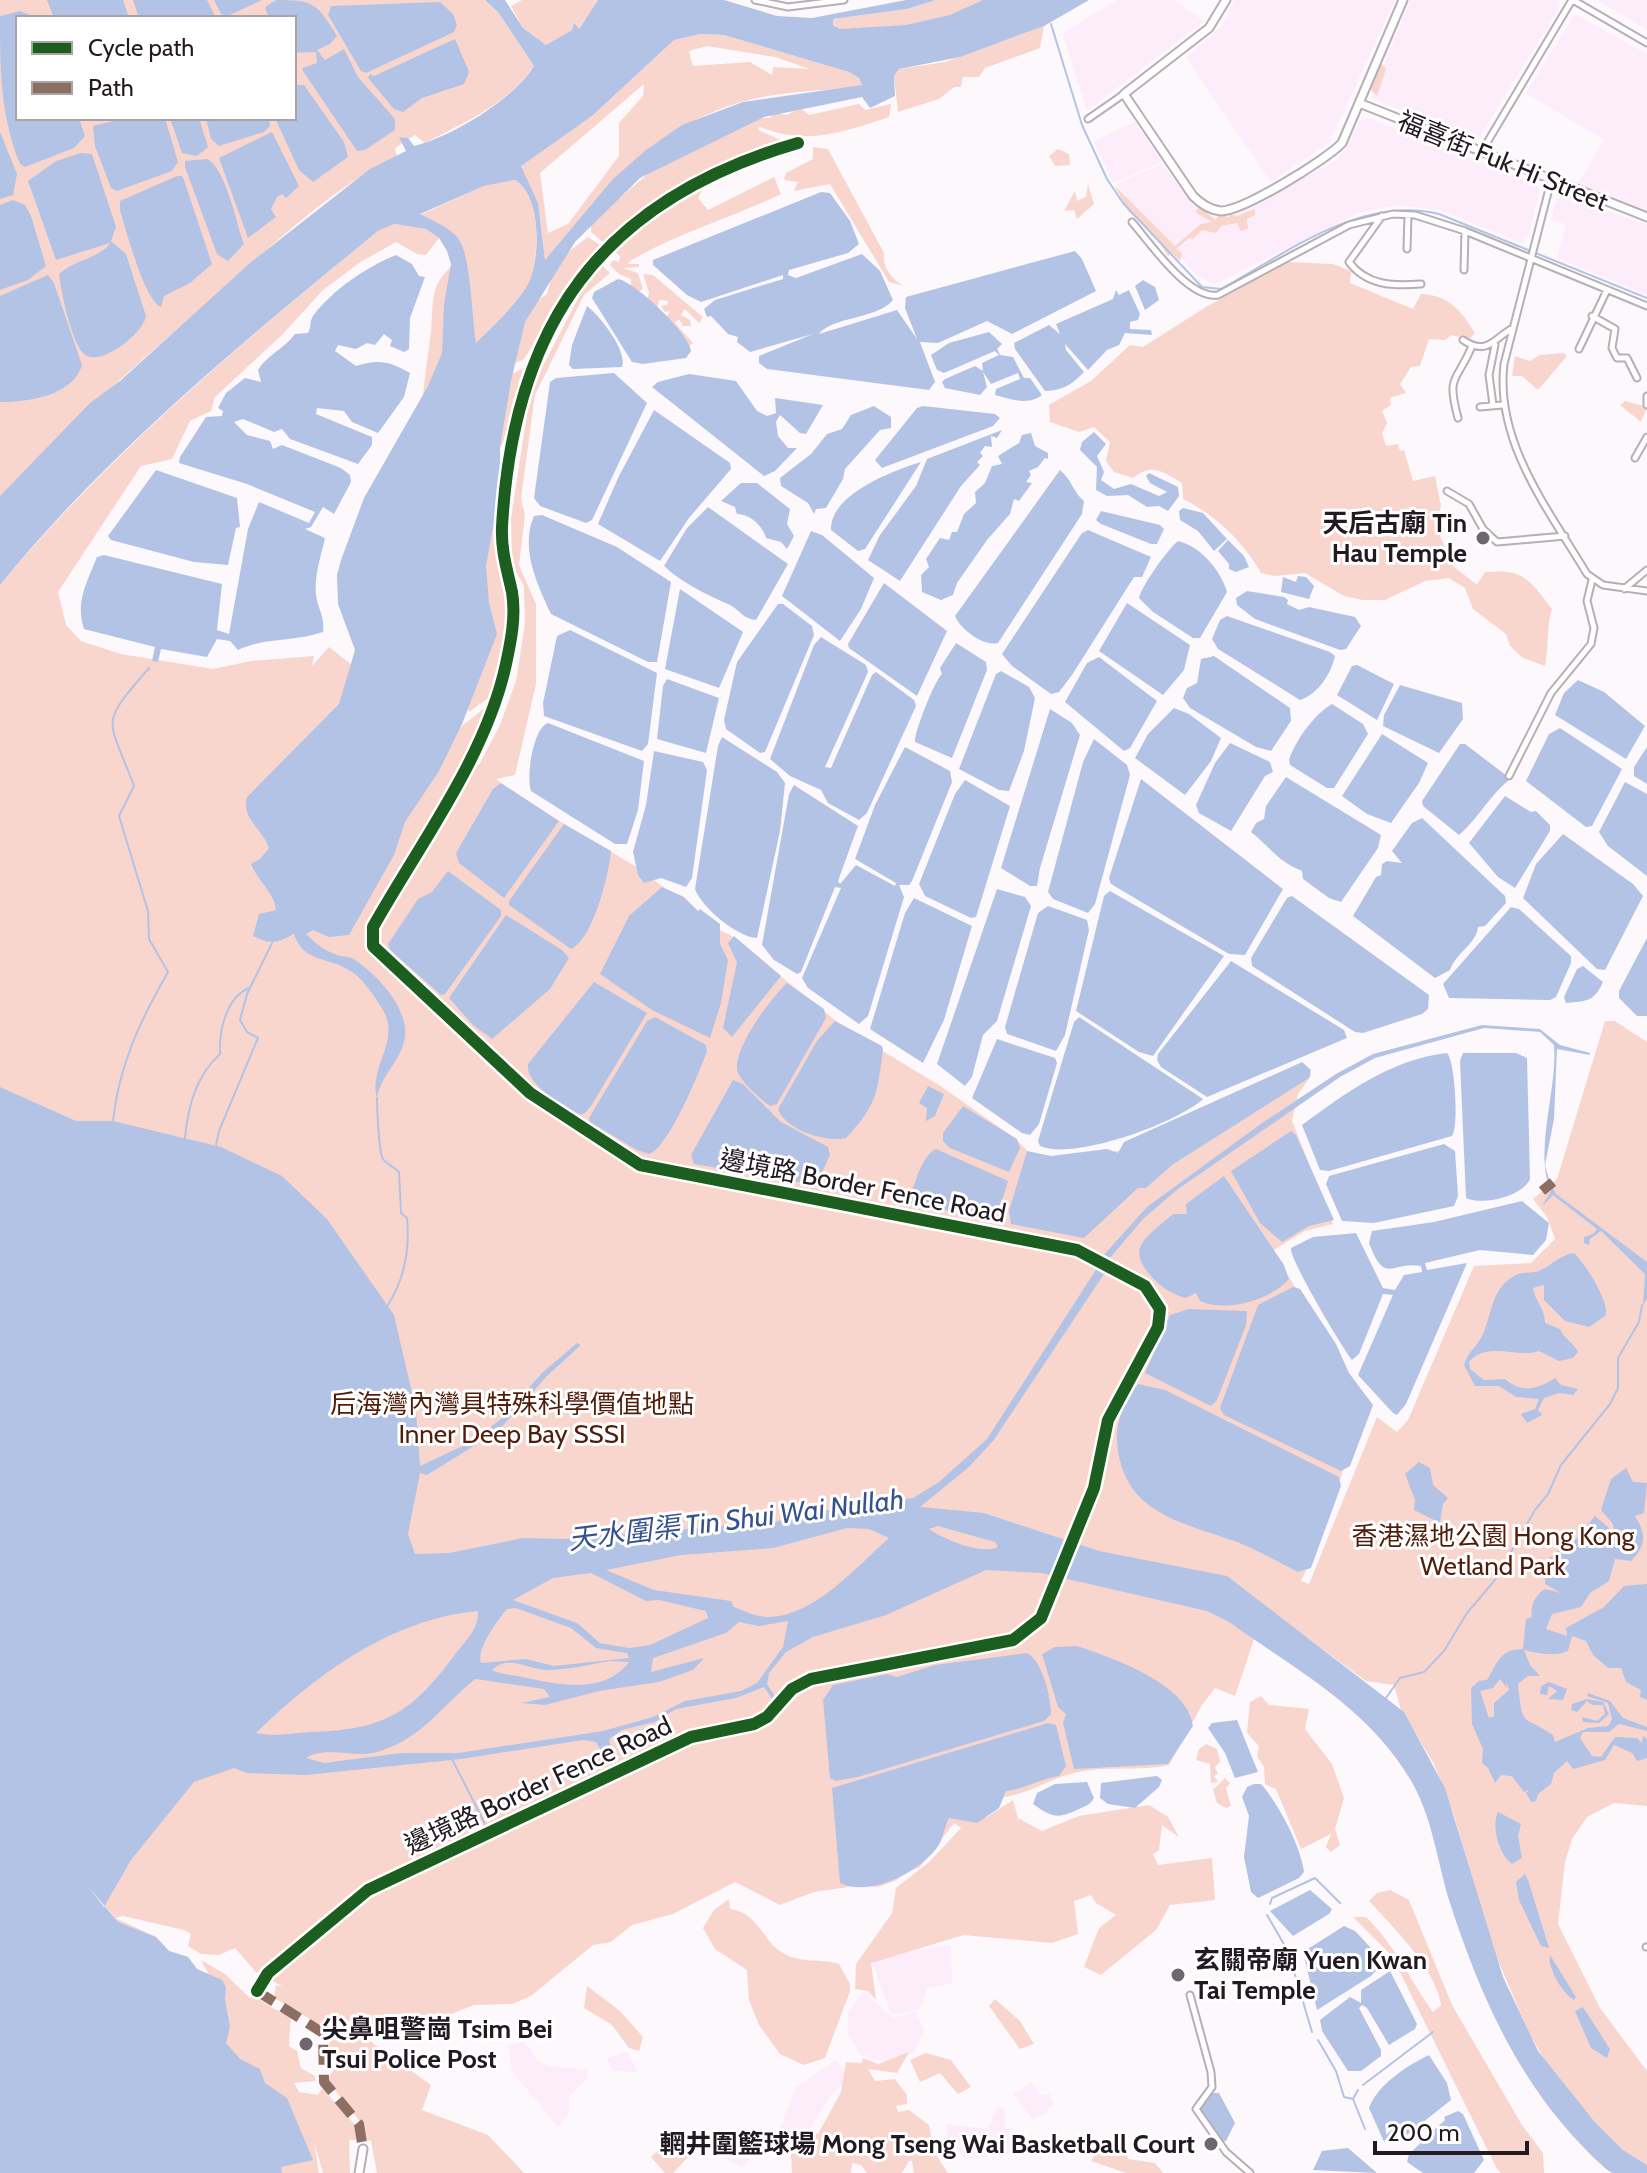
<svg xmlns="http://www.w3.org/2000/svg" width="1647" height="2173" viewBox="0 0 1647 2173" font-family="Cabin,'Noto Sans TC',sans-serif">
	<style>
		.built { fill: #fdecfa }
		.green { fill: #f8d6cd; fill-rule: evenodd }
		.water { fill: #b3c3e5; fill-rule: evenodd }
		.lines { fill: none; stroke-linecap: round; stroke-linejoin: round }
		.stream { stroke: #b3c3e5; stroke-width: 2 }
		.street-casing { stroke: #b6afb5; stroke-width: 9 }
		.secondary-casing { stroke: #b6afb5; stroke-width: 11 }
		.street { stroke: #fffefe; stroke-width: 5 }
		.secondary { stroke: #fffefe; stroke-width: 7 }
		.quiet { stroke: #8d6e63; stroke-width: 10; stroke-dasharray: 20 10; stroke-linecap: butt }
		.cycleway-casing { stroke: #fff; stroke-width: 17 }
		.cycleway { stroke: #1b5e20; stroke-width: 12 }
		.poi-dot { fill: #6e676d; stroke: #fff; stroke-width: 3 }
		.labels { text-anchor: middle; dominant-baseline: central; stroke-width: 6; stroke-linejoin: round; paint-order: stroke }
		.street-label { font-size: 26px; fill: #221921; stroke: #fff }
		.poi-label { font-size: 26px; font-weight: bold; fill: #221921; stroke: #fff; text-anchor: end }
		.park-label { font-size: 26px; fill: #501d0a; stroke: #fff }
		.water-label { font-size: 28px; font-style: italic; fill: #36528d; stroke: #fff }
	</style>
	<rect width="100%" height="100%" fill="#fcf8fb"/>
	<path class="built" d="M 1116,0 L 1174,0 L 1204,21 L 1087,111 L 1063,34 Z
		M 1234,0 L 1395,0 L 1329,143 L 1271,182 L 1186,58 L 1223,25 Z
		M 1410,0 L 1560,0 L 1559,8 L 1477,141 L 1371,98 Z
		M 1598,0 L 1647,0 L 1647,30 L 1641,26 Z
		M 1575,14 L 1647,54 L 1647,210 L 1578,183 L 1604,140 L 1526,93 Z
		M 1368,118 L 1535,183 L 1540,190 L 1528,237 L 1522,243 L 1443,211 L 1396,205 L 1358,213 L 1215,284 L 1198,277 L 1116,184 L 1162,164 L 1199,212 L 1214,218 L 1231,216 L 1336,161 L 1347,147 L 1359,122 Z
		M 1135,122 L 1162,162 L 1113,183 L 1094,141 Z
		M 1563,195 L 1647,225 L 1647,295 L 1557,258 L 1566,224 L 1551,220 L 1556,201 Z
		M 951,1945 L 952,1983 L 927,1988 L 920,2009 L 892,2015 L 870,1958 Z
		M 864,1992 L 893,2018 L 916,2012 L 924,2030 L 914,2053 L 880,2061 L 861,2055 L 848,2036 L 848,2012 Z
		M 525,2042 L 537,2060 L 548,2066 L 586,2070 L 588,2078 L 569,2097 L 569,2114 L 558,2127 L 512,2071 L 508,2045 Z
		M 627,2052 L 637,2072 L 613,2071 L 607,2059 Z
		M 836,2060 L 849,2079 L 830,2096 L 796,2151 L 778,2137 L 795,2088 Z
		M 1031,2083 L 1042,2096 L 1049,2093 L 1054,2104 L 1047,2108 L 1048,2112 L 1032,2119 L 1013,2094 Z
		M 998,2106 L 1005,2109 L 1005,2129 L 1011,2128 L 1014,2136 L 1022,2134 L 1028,2145 L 1022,2152 L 966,2159 L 949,2143 L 946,2124 L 987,2129 Z
		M 726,2128 L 745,2143 L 751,2137 L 761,2144 L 742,2168 L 712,2150 Z"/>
	<path class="green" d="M 0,0 L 485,0 L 498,12 L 534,66 C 508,104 465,122 425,143 L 415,135 L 395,148 L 397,157 C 332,187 275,243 222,290 C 144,358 70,421 0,498 ZM 18,18 L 294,18 L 294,118 L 18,118 Z
		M 522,0 L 598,0 L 578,30 L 574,25 L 572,30 L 546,45 L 523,28 L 511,6 Z
		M 936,0 L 1026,0 L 932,28 L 840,29 L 831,23 L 833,19 L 907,9 Z
		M 1044,26 L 1040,48 L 985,68 L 979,77 L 963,77 L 961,87 L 954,87 L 939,99 L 898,112 L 894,76 L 899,69 L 945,62 Z
		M 700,34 L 724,35 L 849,72 L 859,78 L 862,86 C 823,91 779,91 741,102 C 648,130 606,190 545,260 L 538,203 L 520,166 L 592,116 L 674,40 ZM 707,46 L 775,57 L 810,69 L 773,67 L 772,75 L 750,62 L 693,66 L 689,51 ZM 644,84 L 643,96 L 619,123 L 619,156 L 568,224 L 548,233 L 540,173 Z
		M 1381,63 L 1386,69 L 1377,96 L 1364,83 L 1370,70 Z
		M 859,104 L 865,110 L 891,104 L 889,117 C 843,132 807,146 760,127 L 758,130 L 783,141 C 724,154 648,202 605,244 L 591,232 L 591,222 L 662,162 L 755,118 L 770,118 L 774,112 L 786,115 L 801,108 L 809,115 Z
		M 813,147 L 828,149 L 884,253 C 882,267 893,281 904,286 L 889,282 L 830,184 L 794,191 L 798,182 L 784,180 L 786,173 L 813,159 Z
		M 1058,149 L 1069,154 L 1070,165 L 1055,166 L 1049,156 Z
		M 774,177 L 781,194 C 731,218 678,233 630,261 L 628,264 L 639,264 L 639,267 L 623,268 L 638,273 L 643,289 L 636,293 L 631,289 L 631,279 L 619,274 L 610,265 L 613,260 L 619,262 L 620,256 L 614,251 L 617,244 L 654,213 L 706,182 L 698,198 L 708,210 Z
		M 515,180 C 542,195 540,260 528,285 C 518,304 489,330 474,347 L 460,240 L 420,215 L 484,186 Z
		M 1088,184 L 1094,204 L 1077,219 L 1074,210 L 1064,211 L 1075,191 L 1077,201 L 1086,197 Z
		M 1114,185 L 1175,246 L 1201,224 L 1212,222 L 1195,212 L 1205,201 L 1207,213 L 1216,220 L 1218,215 L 1223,214 L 1228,218 L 1230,214 L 1237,216 L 1255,209 L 1255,215 L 1247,219 L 1248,229 L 1241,231 L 1237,223 L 1221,226 L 1216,233 L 1202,230 L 1193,239 L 1189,238 L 1176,249 L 1182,253 L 1180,261 L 1173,254 L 1168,256 L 1155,236 L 1150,235 L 1150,231 L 1128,211 Z
		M 393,224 L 426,229 L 439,238 L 426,255 L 417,254 L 396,242 L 359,263 L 322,291 L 283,334 L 215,397 L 211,411 L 190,421 L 172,459 L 141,466 L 58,592 L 66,625 L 81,641 L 121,654 L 213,669 L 251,661 L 314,656 L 312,666 L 329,647 L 362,673 L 458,729 L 491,703 L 489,724 L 466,755 L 479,765 L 500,725 L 516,681 L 525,624 L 524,586 L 512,565 L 511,518 L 531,389 L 587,281 L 600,263 L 610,273 L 584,295 L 535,395 L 521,498 L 525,515 L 519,565 L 536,604 L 536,684 L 515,775 L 496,779 L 519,797 L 640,869 L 717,929 L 730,935 L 845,1028 L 942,1087 L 1016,1139 L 1030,1154 L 1042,1159 L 1126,1150 L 1309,1069 L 1311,1076 L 1298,1094 L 1292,1121 L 1333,1224 L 1305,1231 L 1272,1251 L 1311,1311 L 1345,1464 L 1326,1526 L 1301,1581 L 1309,1584 L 1377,1417 L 1397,1432 L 1408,1420 L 1474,1266 L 1531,1263 L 1555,1239 L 1547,1217 L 1533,1199 L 1557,1179 L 1605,1021 L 1615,1021 L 1647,1042 L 1647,1806 L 1614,1803 L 1587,1817 L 1572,1839 L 1565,1862 L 1558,1924 L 1600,2008 L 1647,2071 L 1647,2165 L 1623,2150 L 1594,2121 L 1548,2066 L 1528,2031 L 1492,1946 L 1454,1815 L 1434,1764 L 1401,1710 L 1394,1685 L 1366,1681 L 1275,1614 L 1254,1639 L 1235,1696 L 1215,1688 L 1202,1705 L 1169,1765 C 1138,1772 1104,1765 1074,1773 C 1049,1779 1026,1795 1004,1797 L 985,1818 L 1013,1800 L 1018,1818 L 1042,1831 L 1079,1816 L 1149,1805 L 1168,1817 L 1179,1837 L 1162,1825 L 1159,1850 L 1153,1854 L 1158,1865 L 1212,1858 L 1215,1900 L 1170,1905 L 1156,1930 L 1101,1975 L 1084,1967 L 1099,1928 L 1116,1915 L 1096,1903 L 1091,1895 L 1074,1901 L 1078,1934 L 1052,1943 L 964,1935 L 871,1963 L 876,2000 L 868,1991 L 855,1989 L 856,1964 L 892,1913 L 896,1888 L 928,1863 L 961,1828 L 954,1823 L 920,1867 L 904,1873 L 897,1880 L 878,1887 L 862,1885 L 814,1892 L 780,1905 L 735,1882 L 673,1914 L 632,1925 L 611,1942 L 593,1945 L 531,1996 L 512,2004 L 474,2005 L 398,2035 L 373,2024 L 341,2020 L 431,2085 L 422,2110 L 488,2135 L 524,2173 L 377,2173 L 371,2141 L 366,2140 L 361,2123 L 327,2080 L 333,2071 L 327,2029 L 274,1998 L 276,1985 L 283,1987 L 255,1971 L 235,1948 L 219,1955 L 201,1954 L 188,1946 L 191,1934 L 184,1930 L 123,1916 L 115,1918 L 87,1884 L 109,1915 L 156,1937 L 169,1951 L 188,1957 L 197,1969 L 209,1975 L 201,1960 L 225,1974 L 251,1999 L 249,1992 L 274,2009 L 291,2015 L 289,2046 L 297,2051 L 301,2068 L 315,2076 L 315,2081 L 294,2083 L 299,2092 L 318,2095 L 322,2088 L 356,2126 L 357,2140 L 349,2140 L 350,2173 L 323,2173 L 314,2142 L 319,2173 L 0,2173 L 0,585 C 112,451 244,341 378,231 Z
		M 588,237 L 600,245 L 571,284 L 524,359 L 497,372 L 529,306 L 547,294 L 556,261 Z
		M 459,260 L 452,349 L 422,406 C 424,381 428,356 431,331 C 434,297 429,283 459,260 Z
		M 1287,262 L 1333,264 L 1351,271 L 1350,283 L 1413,309 L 1421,294 C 1448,295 1461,310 1475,333 L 1469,340 L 1452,335 L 1445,340 L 1429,339 L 1420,366 L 1411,367 L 1400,384 L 1406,393 L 1390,398 L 1391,405 L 1382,411 L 1387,423 L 1382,433 L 1386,446 L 1398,444 L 1400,451 L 1404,450 L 1413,481 L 1435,476 L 1441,506 L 1435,524 L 1453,566 L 1477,585 L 1485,572 C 1524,569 1529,579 1552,609 C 1546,628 1549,646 1545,666 L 1523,658 L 1510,646 L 1506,634 L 1473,609 L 1465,588 L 1449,578 L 1425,581 L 1385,600 L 1363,600 L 1344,596 L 1305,573 L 1274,576 L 1261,573 C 1244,542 1214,514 1183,499 L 1182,483 C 1163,472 1152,462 1133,478 L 1114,472 L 1106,461 L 1110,442 L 1094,427 L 1079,432 L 1050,422 L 1049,405 L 1091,381 L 1130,345 L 1143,347 L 1206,307 Z
		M 643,274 L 653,275 L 703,317 L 699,323 L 685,309 L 681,315 L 690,320 L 691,326 L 683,326 L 679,319 L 675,323 L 693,343 L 688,347 L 665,320 L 670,311 L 665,312 L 661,306 L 667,305 L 668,301 L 659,300 L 658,306 L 652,308 L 646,302 L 649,293 Z
		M 1564,353 L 1567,356 L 1538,390 L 1522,376 L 1512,376 L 1515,356 L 1530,361 L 1540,355 Z
		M 527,366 L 526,388 C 504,406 513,428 499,450 L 505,482 L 498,542 L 511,598 L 505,676 L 495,693 L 469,712 L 466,705 L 501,380 Z
		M 1625,401 L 1647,407 L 1641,422 L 1620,405 Z
		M 1261,1696 L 1269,1705 L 1309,1709 L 1305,1729 L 1332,1764 L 1344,1798 L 1335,1829 L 1340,1845 L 1331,1852 L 1326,1847 L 1331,1834 L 1301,1849 L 1276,1789 L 1265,1784 L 1264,1767 L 1257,1756 L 1259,1746 L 1247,1733 L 1250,1702 Z
		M 1206,1744 L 1217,1749 L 1220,1762 L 1215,1767 L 1218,1774 L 1214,1776 L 1218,1782 L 1211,1783 L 1210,1764 L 1196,1760 L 1199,1749 Z
		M 1225,1778 L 1230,1783 L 1226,1788 L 1231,1806 L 1226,1808 L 1217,1803 L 1213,1790 Z
		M 1390,1890 L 1409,1900 L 1452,2005 L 1522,2125 L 1543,2153 L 1544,2173 L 1501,2173 L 1497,2169 L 1392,1956 L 1353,1917 L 1366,1917 C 1395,1945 1410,1980 1433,2012 L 1441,2005 C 1436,1969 1393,1927 1369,1901 L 1377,1893 Z
		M 729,1899 L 730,1909 C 759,1913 763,1942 783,1953 C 801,1964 821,1958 839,1964 L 850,1984 L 850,1991 L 825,2058 L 804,2065 L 780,2054 L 759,2025 L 749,2000 L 747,1970 L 715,1949 L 703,1928 L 714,1910 Z
		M 587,1986 L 620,2011 L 643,2037 L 639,2051 L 629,2048 L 612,2025 L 584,2008 Z
		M 995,1999 L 1020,2021 L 1034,2044 L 1020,2049 L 989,2006 Z
		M 909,2052 L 897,2073 L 868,2069 L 875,2081 L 895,2079 L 907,2095 L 907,2104 L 896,2106 L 898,2112 L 909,2110 L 929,2125 L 933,2150 L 948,2173 L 914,2173 L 912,2161 L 909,2161 L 902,2173 L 867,2173 L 861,2165 L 852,2163 L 851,2173 L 792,2173 L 791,2154 L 805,2129 L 818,2134 L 841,2092 L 846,2062 L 862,2063 L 863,2058 L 878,2064 Z
		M 926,2053 L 951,2060 L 971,2087 L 958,2094 L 940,2073 L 920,2082 L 910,2060 Z
		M 1123,2132 L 1128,2159 L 1155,2163 L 1163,2173 L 1126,2173 L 1091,2161 L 1101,2144 Z
		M 669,2140 L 688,2141 L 689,2156 L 673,2173 L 665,2173 L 651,2157 Z"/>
	<path class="water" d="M 47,0 L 123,0 L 129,18 L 54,18 Z
		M 133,0 L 207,0 L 216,18 L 139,18 Z
		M 214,0 L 262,0 L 228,16 L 221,14 Z
		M 276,0 C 314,0 317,3 337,36 L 330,44 L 317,50 L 325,60 L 344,49 L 358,77 L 395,119 L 395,130 L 365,150 L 357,151 L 303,71 L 302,68 L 317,63 L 316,52 L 294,53 L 294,18 L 269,18 L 265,7 Z
		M 485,0 L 505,0 L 523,28 L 546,45 L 572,30 L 574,23 L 579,29 L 598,0 L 724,0 L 777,16 L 812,18 L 906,0 L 936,0 L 907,9 L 833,19 L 833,25 L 840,29 L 906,25 L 950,15 L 983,0 L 1089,0 L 1044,26 L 960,57 L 899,69 L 894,76 L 895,96 L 870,108 L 862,97 L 764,117 L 640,178 L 575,242 L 525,322 L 511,381 L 500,447 L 500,489 L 486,566 L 489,603 L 497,634 L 462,724 L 439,771 L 405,822 L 394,855 L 349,935 L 329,937 L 313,930 L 306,934 C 315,943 325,951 337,955 C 343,957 350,956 355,960 C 377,975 408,1007 405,1036 C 403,1059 381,1074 377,1098 C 368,1067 401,1041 383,1010 C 376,998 363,979 352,972 C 329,956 304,964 294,934 C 277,943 270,945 253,936 L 259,914 L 276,910 C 275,894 257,880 251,864 L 260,859 L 269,848 C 262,828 241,819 247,797 L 339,704 L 355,650 L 338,604 L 337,575 L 341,560 L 364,498 L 428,386 L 442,353 L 444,304 L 451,264 L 447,251 L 439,238 L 426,229 L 394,224 L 378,231 C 244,341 110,450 0,585 L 0,496 L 90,403 L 120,381 L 250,263 L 370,169 L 406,151 L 399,137 L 408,138 L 414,146 C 452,137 514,99 534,66 L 498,12 ZM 700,34 L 724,35 L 849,72 L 859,78 L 862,85 L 743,102 L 682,125 L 646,150 L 613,179 L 545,260 L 538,203 L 521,166 L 592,116 L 674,40 ZM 515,180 C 542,195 541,262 527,286 C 515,306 492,327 476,343 C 472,320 471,254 458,238 C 448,226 433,221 420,214 L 484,186 Z
		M 440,2 L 453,14 L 457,25 L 454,32 L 366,73 L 361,71 L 328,15 L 331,6 Z
		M 20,11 L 37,18 L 18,18 L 18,118 L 79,118 L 85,136 L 74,148 L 25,167 L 20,164 C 0,115 0,68 0,16 Z
		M 455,39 L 469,72 L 464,84 L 422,98 L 403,112 L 394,109 L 368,78 L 370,74 L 374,76 Z
		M 294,85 L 304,85 L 344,142 L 348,157 L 313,182 L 299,170 L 275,118 L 294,118 Z
		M 125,118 L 165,118 L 178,162 L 172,171 L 117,191 L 111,188 L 95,146 L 93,126 Z
		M 170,118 L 199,118 L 208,147 L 197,156 L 182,153 Z
		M 206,118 L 269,118 L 270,126 L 264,132 L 219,146 L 211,139 Z
		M 0,132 L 17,174 L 13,195 L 0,199 Z
		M 272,132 L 299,186 L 286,198 L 282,194 L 277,197 L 271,209 L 276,217 L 248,238 L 219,158 Z
		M 81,153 L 92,154 L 116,227 L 111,241 L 126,254 L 146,316 C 144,333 98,370 83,353 C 71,340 61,292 59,274 C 74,260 102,257 110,243 L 56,260 L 28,181 L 56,161 Z
		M 207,159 C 226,168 236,223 244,244 L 228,261 L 217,254 L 185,167 L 185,161 Z
		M 177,176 L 182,176 L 184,180 L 212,264 L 190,283 L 164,296 L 161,307 C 144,300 127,232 120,211 L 120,201 Z
		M 821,192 L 830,193 L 850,221 L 859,244 L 848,253 L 789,270 L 788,275 L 796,278 L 862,254 L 880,271 L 893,300 C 876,320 833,316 819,334 L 897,310 L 917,339 L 905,308 L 906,297 L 1075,251 L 1082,259 L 1096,291 L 1012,334 L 987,321 L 938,343 L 920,342 L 935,382 L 929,390 L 767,369 L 759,363 L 759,356 L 813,334 L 750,352 L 737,342 L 738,337 L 728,334 L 711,316 L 707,317 L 704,309 L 715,300 L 783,279 L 783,275 L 701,302 L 687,295 L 653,265 L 653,260 Z
		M 13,200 L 25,205 L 31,216 L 46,266 L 28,280 L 0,290 L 0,205 Z
		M 396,255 L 412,264 L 419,276 L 425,277 L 410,318 L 409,349 L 404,352 L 390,346 L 392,340 L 384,334 L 375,345 L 367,343 L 356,349 L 338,345 L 335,351 L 356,366 C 379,359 389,361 410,373 L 404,397 L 378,433 L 352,422 L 344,411 L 317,408 L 316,414 L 372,437 L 372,445 L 358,464 L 290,439 L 282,429 L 274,432 L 243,419 L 234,422 L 247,435 L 270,441 L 273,449 L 282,445 L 341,468 L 350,475 L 351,482 L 334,514 L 323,507 L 311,527 L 305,529 L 325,538 C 321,556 314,576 316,595 C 318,609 325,617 323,632 C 295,642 264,637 238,650 L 230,641 L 217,639 L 207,657 L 161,649 L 158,662 L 152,661 L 155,647 L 84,629 C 75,602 87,582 97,557 L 104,555 L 222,584 L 217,630 L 229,634 L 248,529 L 259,502 L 309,523 L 315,512 L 247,484 L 179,463 L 180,457 L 206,417 L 222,416 L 223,411 L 218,408 L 226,393 L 245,378 L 261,382 L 258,370 C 267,355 284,349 295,334 L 308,333 C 312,326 309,322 313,316 C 331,291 368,266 396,255 Z
		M 48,275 L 54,283 L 82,365 C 73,396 28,402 0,402 L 0,296 Z
		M 618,279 C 635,282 690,334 691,351 L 686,358 L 643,364 L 632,362 L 592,298 L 594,292 Z
		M 1143,280 L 1155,287 L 1159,300 L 1145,310 L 1135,286 Z
		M 1116,290 L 1119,295 L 1129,290 L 1140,314 L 1138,320 L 1130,322 L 1130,329 L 1151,330 L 1152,335 L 1125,333 L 1119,345 L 1107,350 L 1088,370 L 1065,344 L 1066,350 L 1084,372 C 1071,385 1064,390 1045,391 L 1015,349 L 1014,343 L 1049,325 L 1060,334 L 1056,324 L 1113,299 Z
		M 587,306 C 600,316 628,351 622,367 L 573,369 L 569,365 L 572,345 Z
		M 989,332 L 1002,344 L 997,349 L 1000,355 L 1013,357 L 1024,378 L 1030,378 L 1042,395 C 1029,406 1009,399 995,395 L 996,389 L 1020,379 L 1018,373 L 991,384 L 983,372 L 987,387 L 980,395 L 945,388 L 942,382 L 945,379 L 975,366 L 983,371 L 982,363 L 999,355 L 995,351 L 944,373 L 937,370 L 931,355 L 949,343 Z
		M 614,373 L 647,403 L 592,520 L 586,523 L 540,506 L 534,498 L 550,382 L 556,378 Z
		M 689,374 L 736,381 L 757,411 L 767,416 L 776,413 L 775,398 L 823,405 L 806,434 L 800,433 L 780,415 L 776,422 L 778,436 L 788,448 L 797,448 L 775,471 L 764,476 L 652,387 L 658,382 Z
		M 874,406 L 891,417 L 891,428 L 880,430 L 845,469 L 843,479 L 826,508 L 816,509 L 814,514 L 808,503 L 781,486 L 780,478 L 811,454 L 827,434 L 842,429 L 851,415 Z
		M 923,406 L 995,414 L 1000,418 L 993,426 L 882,468 L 875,460 L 917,408 Z
		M 654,410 L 730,463 L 731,469 L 689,518 L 660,561 L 598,524 L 618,478 Z
		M 1002,430 L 997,438 L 991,436 L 992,447 L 985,446 L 980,453 L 983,456 L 977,462 L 980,465 L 961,486 L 900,581 L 868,560 L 880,535 L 916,486 L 927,459 Z
		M 1094,432 L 1106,444 L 1097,456 L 1104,472 L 1101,480 L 1114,489 L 1131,484 L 1159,496 L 1167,492 L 1150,483 L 1146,476 L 1149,473 L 1178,487 L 1179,496 L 1168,511 L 1159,506 L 1147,507 L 1128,495 L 1107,496 L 1096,490 L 1097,467 L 1080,450 L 1082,442 Z
		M 1031,433 L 1035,446 L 1048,453 L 1048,459 L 1045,458 L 1038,467 L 1029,471 L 1031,475 L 1026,482 L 1032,483 L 1019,501 L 1014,499 L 1010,514 L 987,540 L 957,583 L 953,595 L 941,600 L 922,592 L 921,575 L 929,567 L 926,559 L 940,538 L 949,540 L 952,532 L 957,532 L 964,514 L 976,503 L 975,492 L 985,483 L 992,466 L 1002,464 L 998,456 L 1019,443 L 1022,435 Z
		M 921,462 L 865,549 L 858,551 L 831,530 C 830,495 889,472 921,462 Z
		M 156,470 L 237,498 L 240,527 L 236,528 L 228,565 L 194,562 L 111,540 L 108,536 Z
		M 1060,470 C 1072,480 1073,492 1084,501 L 1082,514 L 998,643 C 984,647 960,629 955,616 Z
		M 741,483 L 757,483 L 790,509 L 787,524 L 794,536 L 787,549 L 781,542 L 766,538 C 763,527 751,514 737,514 L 735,507 L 721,501 Z
		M 708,507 L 788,564 L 756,620 C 743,619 741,611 730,605 C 708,595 683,584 664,566 L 687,528 Z
		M 1183,508 L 1203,513 L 1227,539 L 1214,551 L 1198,531 L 1180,520 L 1179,511 Z
		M 1101,511 L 1160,525 L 1164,529 L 1157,544 L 1151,544 L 1101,524 L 1096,520 Z
		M 542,515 L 617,547 L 671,582 L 657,662 L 648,662 L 551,614 C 537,584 520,548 534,516 Z
		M 1088,530 L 1151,557 L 1142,577 L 1134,577 L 1072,675 L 1059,692 L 1051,694 L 1012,666 L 1002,654 L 1082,533 Z
		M 811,531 L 822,535 L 874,578 L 861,609 L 840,641 L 782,596 Z
		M 1228,540 L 1244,556 L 1249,567 L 1236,572 L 1229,569 L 1229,564 L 1218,551 Z
		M 1178,541 C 1200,546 1221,570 1227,592 L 1200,638 L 1193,638 L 1153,612 L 1139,598 C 1141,587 1167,550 1178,541 Z
		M 1298,576 L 1306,577 L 1314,586 L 1309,599 L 1281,592 L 1283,577 L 1296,582 Z
		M 884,583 L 947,631 L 917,696 L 849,648 L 848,644 Z
		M 680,589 L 743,632 L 719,688 L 665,669 Z
		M 1247,591 L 1284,597 L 1288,600 L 1287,604 L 1299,610 L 1309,607 L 1355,617 L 1361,626 L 1346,649 L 1340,650 L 1255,619 L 1237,605 L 1236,598 Z
		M 1127,603 L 1190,645 L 1184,670 L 1163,695 L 1099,651 Z
		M 778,604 L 783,604 L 812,626 L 814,635 L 765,752 L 760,753 L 726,729 L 724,720 L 737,662 Z
		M 1227,616 L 1330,652 L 1335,656 C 1331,674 1318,694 1300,700 L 1218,649 L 1212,639 L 1220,620 Z
		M 570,630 L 657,673 L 648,744 L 642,751 L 544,716 L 543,703 L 557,636 Z
		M 821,637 L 866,665 L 868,672 L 825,767 L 831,768 L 872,675 L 876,672 L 914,700 L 916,706 L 867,813 L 859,820 L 828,803 L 821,790 L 790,776 L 770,759 L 814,645 Z
		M 956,643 L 986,662 L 987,670 L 952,758 L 915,742 C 914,732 935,680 942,674 L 940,668 Z
		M 1214,656 L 1290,708 L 1291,721 L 1271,751 L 1256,747 L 1190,708 L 1183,698 L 1187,688 L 1197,683 L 1201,659 Z
		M 1099,657 L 1157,701 L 1130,748 L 1124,751 L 1065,702 L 1087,663 Z
		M 1357,665 L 1394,684 L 1377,720 L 1337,695 L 1352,666 Z
		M 1001,671 L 1029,687 L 1035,698 L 1024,751 L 1009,791 L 999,790 L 959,769 L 996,674 Z
		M 667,679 L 719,698 L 706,753 L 657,739 L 663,686 Z
		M 1578,680 L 1604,692 L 1645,726 L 1626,759 L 1555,715 L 1564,693 Z
		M 1400,685 L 1462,703 L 1463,719 L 1439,753 L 1383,726 L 1384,715 Z
		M 1332,704 L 1363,724 L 1368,734 L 1334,788 L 1327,788 L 1290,765 L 1289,760 C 1295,741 1315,713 1332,704 Z
		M 1174,708 L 1189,714 L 1221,738 L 1211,761 L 1185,795 L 1135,758 L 1148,734 Z
		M 1050,709 L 1072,723 L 1080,735 L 1040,868 L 1037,886 L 1030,886 L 1001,868 Z
		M 548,723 L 644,761 L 638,810 L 627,844 L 615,844 L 531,791 C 526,777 533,728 548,723 Z
		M 1560,728 L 1622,769 L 1592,826 L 1586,827 L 1526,781 L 1549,734 Z
		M 1382,734 L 1428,763 L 1419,783 L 1391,823 L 1367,814 L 1342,796 Z
		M 722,737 L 777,772 L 785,783 L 780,831 L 757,938 C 737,937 702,908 695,889 L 718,746 Z
		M 1094,739 L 1127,765 L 1130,775 L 1095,904 L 1088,913 L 1053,899 L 1048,892 L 1083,762 Z
		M 1230,743 L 1270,762 L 1273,772 L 1265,776 L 1231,831 L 1199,813 L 1196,805 L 1215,763 Z
		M 1460,744 L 1465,744 L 1507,776 L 1508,781 C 1491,794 1477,820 1459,835 L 1423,806 L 1422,801 Z
		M 905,747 L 950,771 L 952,782 L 912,881 L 909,885 L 899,885 L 904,897 L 868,1016 L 859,1024 L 808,988 L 802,978 L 841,888 L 835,887 L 801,972 L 797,974 L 774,960 L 762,945 L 789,794 L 794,785 L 858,826 L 838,881 L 840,884 L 856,865 L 895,886 L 896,883 L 855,859 L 875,805 Z
		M 1647,747 L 1647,784 L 1634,776 L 1634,767 Z
		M 654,751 L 703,762 L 707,770 L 692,878 L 686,887 L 661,878 L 644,883 L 638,875 L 633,852 L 646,805 Z
		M 1286,777 L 1381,835 L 1378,848 L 1341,902 L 1329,898 L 1303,879 L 1302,871 C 1278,862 1268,845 1251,832 L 1256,823 L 1264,819 L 1266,806 Z
		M 1141,779 L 1283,889 L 1245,955 L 1229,954 L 1111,884 L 1109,878 Z
		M 965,780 L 1010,806 L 976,917 L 971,918 L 925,896 L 919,884 L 955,794 Z
		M 1625,782 L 1647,794 L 1647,876 L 1608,846 L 1599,832 Z
		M 501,783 L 559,821 L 504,898 L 459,863 L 456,853 L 493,789 Z
		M 1505,796 L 1531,812 L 1536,811 L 1550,825 L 1550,831 L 1515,888 L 1498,877 L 1469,843 Z
		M 1422,818 L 1505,896 L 1506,903 L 1485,926 L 1478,927 C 1477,943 1455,954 1450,970 L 1435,978 L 1353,916 L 1376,877 L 1381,875 L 1382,864 L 1387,861 L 1402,863 L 1392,851 L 1412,823 Z
		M 564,824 L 611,851 C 609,874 593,940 571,949 L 509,905 L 509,901 Z
		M 1563,834 L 1633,884 L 1643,896 L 1605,970 L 1597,969 L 1523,898 L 1536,864 Z
		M 448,871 L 501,910 L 501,916 L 445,994 L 441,995 L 390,950 L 388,944 L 418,899 L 432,892 Z
		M 662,887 L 684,897 L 698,911 L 700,909 L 720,924 L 720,944 L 728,960 L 721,1003 L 710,1038 L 652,1010 L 600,974 L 629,916 Z
		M 997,889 L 1025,897 L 1031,906 L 997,1021 L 983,1035 L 972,1077 L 965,1086 L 937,1064 Z
		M 1110,891 L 1224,956 L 1153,1056 L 1139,1052 L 1076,1011 L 1104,896 Z
		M 1292,896 L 1429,995 L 1428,1009 L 1422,1014 L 1363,1033 L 1355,1032 L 1252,966 L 1251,958 L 1287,898 Z
		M 914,898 L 972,926 L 944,1020 L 923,1063 L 870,1029 L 905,913 Z
		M 1048,906 L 1087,920 L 1089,930 L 1065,1035 L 1056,1051 L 1007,1034 L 1005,1027 L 1038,913 Z
		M 1511,907 L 1519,909 L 1571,956 L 1571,963 L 1556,997 L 1550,1000 L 1449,998 L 1443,984 Z
		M 506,915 L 562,950 L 569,958 L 550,989 L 492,1039 L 473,1025 L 449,998 Z
		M 734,936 L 781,976 L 732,1037 L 723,1028 L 737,962 L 728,943 Z
		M 1647,938 L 1647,1016 L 1637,1016 L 1619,998 L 1619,991 Z
		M 1231,961 L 1344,1030 L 1347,1038 L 1207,1097 L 1161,1067 L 1157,1060 L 1158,1054 Z
		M 1583,966 L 1603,982 C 1594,1002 1587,1001 1566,1003 L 1564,997 L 1577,969 Z
		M 594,982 L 647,1013 L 591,1106 L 584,1114 L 579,1114 C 563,1105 525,1085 528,1064 Z
		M 787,983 L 824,1009 L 826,1018 L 777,1104 L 770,1106 C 761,1099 738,1080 737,1069 C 735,1046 771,998 787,983 Z
		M 655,1017 L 706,1045 L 707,1051 C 700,1071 668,1149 649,1154 L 637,1150 L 590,1122 L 589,1118 L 647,1021 Z
		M 1079,1017 L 1203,1099 C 1177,1123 1073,1161 1040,1146 L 1038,1141 L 1074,1022 Z
		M 835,1021 L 882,1046 L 883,1050 C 877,1094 877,1105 846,1138 C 827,1143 785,1130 778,1109 L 817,1041 Z
		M 1482,1025 L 1540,1029 L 1560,1045 L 1590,1053 L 1590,1055 L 1557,1049 L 1554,1119 L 1545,1165 L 1550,1183 L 1556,1194 L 1647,1262 L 1647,1298 L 1643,1306 L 1645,1274 L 1601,1231 L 1590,1239 L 1589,1245 L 1584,1243 L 1584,1237 L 1593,1234 L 1597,1229 L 1553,1195 L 1542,1206 L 1551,1191 C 1533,1152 1558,1088 1554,1045 L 1540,1032 L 1484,1028 L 1375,1058 L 1340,1077 L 1178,1189 L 1143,1219 L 1110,1258 L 1103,1256 L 1147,1207 L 1262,1123 L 1336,1074 L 1373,1054 Z
		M 997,1039 L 1055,1058 L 1057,1063 L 1039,1124 L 1030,1135 L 1022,1133 L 972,1098 Z
		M 1447,1053 C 1455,1061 1459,1127 1452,1136 L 1329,1171 L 1320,1170 L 1302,1125 C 1346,1093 1391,1059 1447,1053 Z
		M 1463,1053 L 1516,1053 L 1527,1058 L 1530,1179 C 1523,1196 1482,1206 1466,1198 L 1460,1061 Z
		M 1302,1062 L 1311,1070 L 1309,1078 L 1172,1165 L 1146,1188 L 1138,1188 L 1084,1238 L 1011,1224 L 1009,1211 L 1027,1151 L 1051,1156 L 1107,1149 L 1118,1153 L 1124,1142 Z
		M 733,1080 L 743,1084 L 781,1122 L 828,1147 L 830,1155 L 816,1185 L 694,1164 L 691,1155 Z
		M 928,1086 L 944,1094 L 935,1116 L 926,1121 L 927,1108 L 919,1103 Z
		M 0,1087 L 76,1121 L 113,1121 L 221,1147 L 282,1176 L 327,1219 L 394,1315 L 416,1410 L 420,1466 L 471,1442 L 501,1419 L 542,1373 L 577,1343 L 581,1345 L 547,1376 L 498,1431 L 427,1475 L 420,1473 L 408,1534 L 415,1554 L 449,1553 L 523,1538 L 564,1539 L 773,1522 L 846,1506 L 913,1498 L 939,1482 L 987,1439 L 1099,1265 L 1106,1271 L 993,1441 L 969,1467 L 920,1507 L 984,1513 L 1099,1551 L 1227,1576 L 1404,1712 L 1445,1788 L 1503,1977 L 1538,2051 L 1594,2121 L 1623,2150 L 1647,2165 L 1647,2173 L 1612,2173 L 1606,2169 C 1524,2096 1482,2002 1449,1900 C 1437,1860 1432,1815 1410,1779 C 1367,1707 1296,1670 1229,1622 L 1207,1611 L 1041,1573 L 986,1570 L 886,1615 L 813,1637 L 786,1652 L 769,1673 L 767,1684 L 774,1695 L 773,1700 L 764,1687 L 736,1698 L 676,1709 L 655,1722 L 622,1730 L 609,1739 L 614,1762 L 610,1765 L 596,1742 L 583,1740 L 461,1759 L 306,1775 L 247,1773 L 234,1768 L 194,1782 L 131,1860 L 104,1907 L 87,1885 L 118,1922 L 156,1937 L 169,1951 L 188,1957 L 197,1969 L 222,1980 L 226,1987 L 225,2000 L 230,2027 L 226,2043 L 240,2059 L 260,2069 L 265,2083 L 287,2098 L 313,2160 L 281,2167 L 282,2173 L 0,2173 ZM 938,1526 L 995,1542 L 998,1547 C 981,1555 945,1540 929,1529 ZM 847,1528 L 869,1529 L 889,1538 C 857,1566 816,1615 770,1617 C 757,1617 746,1612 734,1607 L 731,1601 L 654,1590 L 606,1570 L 681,1555 L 773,1548 ZM 591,1573 L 646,1601 L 659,1600 L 706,1611 L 708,1618 L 650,1645 L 629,1648 L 600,1643 L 577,1623 L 513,1600 L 553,1578 ZM 516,1608 L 571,1628 L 596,1648 L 627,1653 L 629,1658 L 554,1666 L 526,1659 L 481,1663 C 476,1649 497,1621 507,1609 ZM 478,1611 C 479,1629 466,1640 456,1653 C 413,1712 385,1730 311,1732 C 292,1733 276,1737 256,1733 C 317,1674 391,1619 478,1611 ZM 788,1621 L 783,1647 L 757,1683 L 741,1691 L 685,1701 L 653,1717 L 603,1731 L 458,1753 L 401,1753 L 324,1763 L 306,1758 C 324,1746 352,1757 373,1753 C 419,1742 441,1707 475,1679 L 544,1689 L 550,1697 L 521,1703 L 545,1705 L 599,1691 L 659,1682 L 693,1670 L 704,1658 L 651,1672 L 653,1658 L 726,1633 L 739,1622 L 759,1626 ZM 611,1661 L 629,1662 C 604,1695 558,1685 523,1677 C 512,1675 502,1675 492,1670 C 509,1654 527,1669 547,1670 C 568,1670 590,1664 611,1661 Z
		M 963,1106 L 1017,1139 L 1020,1148 L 1009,1172 L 950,1148 L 943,1141 L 943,1133 Z
		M 1291,1131 L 1296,1135 L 1334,1220 L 1309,1226 L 1282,1242 L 1260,1223 L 1231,1171 Z
		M 1444,1144 L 1455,1151 L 1458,1196 L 1454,1206 L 1374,1223 L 1342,1221 L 1326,1184 L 1329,1176 Z
		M 936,1149 L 1008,1181 L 998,1214 L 992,1220 L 911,1203 L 909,1198 C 916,1183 921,1156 936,1149 Z
		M 1224,1176 L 1284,1265 L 1289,1279 C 1271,1300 1225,1313 1200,1301 L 1196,1293 L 1186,1298 C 1174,1295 1162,1288 1154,1279 C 1123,1248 1147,1237 1173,1214 L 1187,1214 L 1186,1204 Z
		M 1522,1201 L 1549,1223 L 1546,1240 L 1533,1255 L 1480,1250 L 1425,1263 L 1427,1270 L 1467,1263 L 1406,1404 L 1397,1415 L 1393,1413 L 1358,1375 L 1393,1295 L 1383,1294 L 1359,1354 L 1352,1360 C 1343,1349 1289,1259 1291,1248 L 1313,1237 L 1356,1233 L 1383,1288 L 1395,1290 L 1404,1275 L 1422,1272 L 1421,1266 C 1392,1261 1385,1286 1369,1243 L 1372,1231 L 1434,1222 Z
		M 1574,1253 C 1584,1262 1612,1305 1605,1316 L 1589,1327 L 1565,1321 L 1544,1300 L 1544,1285 L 1533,1288 C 1535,1302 1545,1307 1545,1323 L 1560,1329 C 1564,1339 1573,1342 1578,1352 L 1573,1358 L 1559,1361 L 1539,1351 C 1517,1359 1487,1340 1469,1362 L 1470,1369 L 1484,1380 L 1505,1379 C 1523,1394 1537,1389 1555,1378 L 1561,1385 L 1578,1389 L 1573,1395 L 1559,1393 L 1544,1398 L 1538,1410 L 1542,1415 L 1527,1423 L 1521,1414 L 1535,1409 L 1539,1399 L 1516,1397 L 1499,1386 L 1475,1386 L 1464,1365 C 1468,1351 1478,1346 1483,1334 C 1493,1311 1491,1288 1516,1275 C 1524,1271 1534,1274 1541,1270 C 1553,1264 1560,1255 1574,1253 Z
		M 1293,1287 L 1300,1289 L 1336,1344 L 1349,1373 L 1373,1405 L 1350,1466 L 1341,1471 L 1224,1415 L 1220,1408 L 1258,1305 Z
		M 1189,1309 L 1247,1311 L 1246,1325 L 1217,1400 L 1211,1406 L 1145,1373 L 1170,1315 Z
		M 1138,1384 L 1165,1390 L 1339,1477 L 1341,1486 L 1311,1568 L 1298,1572 C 1278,1562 1258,1550 1237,1542 C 1182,1522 1121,1514 1117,1440 C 1116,1422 1126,1397 1138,1384 Z
		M 1419,1462 L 1430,1468 L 1433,1485 L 1448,1498 L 1443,1504 L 1440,1523 L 1414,1510 L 1415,1500 L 1405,1474 Z
		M 1626,1468 L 1633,1482 L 1647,1483 L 1644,1513 L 1635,1516 C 1646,1534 1647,1544 1631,1561 L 1615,1559 L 1609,1581 L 1590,1593 L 1581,1607 L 1552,1614 L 1546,1629 L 1567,1636 L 1566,1628 L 1604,1607 L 1624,1586 L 1647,1584 L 1647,1700 L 1640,1697 L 1641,1690 L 1626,1682 L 1621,1668 L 1608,1668 L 1593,1655 L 1586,1641 L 1572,1636 L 1568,1651 C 1555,1657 1536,1653 1524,1650 L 1530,1665 L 1540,1676 L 1528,1676 L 1518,1684 C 1523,1730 1522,1714 1553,1735 L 1555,1742 L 1588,1728 L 1608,1726 L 1612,1719 L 1608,1703 L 1587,1696 L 1588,1693 L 1610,1701 L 1623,1718 L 1647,1727 L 1647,1731 L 1619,1724 L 1609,1732 L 1583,1732 L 1580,1738 L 1592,1756 L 1601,1757 L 1615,1737 L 1637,1738 L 1642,1743 L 1643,1736 L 1647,1739 L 1647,1758 L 1637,1761 L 1632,1753 L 1614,1745 L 1605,1760 L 1573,1769 L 1567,1761 L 1554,1773 L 1551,1784 L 1538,1794 L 1536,1801 L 1531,1802 L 1526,1793 L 1529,1790 L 1524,1792 L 1512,1776 L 1501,1775 L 1495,1783 L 1488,1768 L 1482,1763 L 1483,1749 L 1472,1724 L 1471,1688 L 1479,1681 L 1487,1680 C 1498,1662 1500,1649 1523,1649 L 1526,1619 L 1532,1617 C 1530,1606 1535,1595 1545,1589 L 1561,1593 L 1545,1584 C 1546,1564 1540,1566 1560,1549 L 1568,1549 L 1595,1516 L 1609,1528 L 1610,1535 L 1614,1535 L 1613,1524 L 1601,1510 L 1611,1479 ZM 1500,1679 L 1507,1688 L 1506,1680 L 1509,1690 L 1494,1703 L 1494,1716 L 1489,1718 L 1480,1691 L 1493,1688 Z
		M 1077,1646 C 1115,1659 1188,1684 1193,1726 L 1168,1764 L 1074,1769 L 1063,1723 L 1066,1714 L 1058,1707 L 1042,1654 L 1055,1647 Z
		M 1027,1653 C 1042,1660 1051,1697 1051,1714 L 1044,1721 L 858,1777 L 835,1781 L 830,1778 L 823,1700 L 833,1685 L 887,1674 L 897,1677 L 935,1665 Z
		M 1549,1682 L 1567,1689 L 1563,1700 L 1548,1699 L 1557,1691 L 1549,1686 L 1547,1695 L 1540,1694 L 1541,1686 Z
		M 1587,1699 L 1603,1702 L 1609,1714 L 1599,1723 L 1583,1722 L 1582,1717 L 1597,1721 L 1605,1714 L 1603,1705 L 1592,1705 L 1587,1701 L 1577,1712 L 1571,1710 L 1572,1704 Z
		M 1237,1720 L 1258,1772 L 1235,1778 L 1225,1753 L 1208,1728 L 1212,1723 Z
		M 1048,1723 L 1056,1725 L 1066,1766 L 1059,1776 C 1039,1779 1025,1789 1006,1791 L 999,1808 L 977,1823 L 949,1818 C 943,1829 944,1839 936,1849 C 916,1874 870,1897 840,1883 L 832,1788 Z
		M 1157,1776 L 1162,1780 L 1159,1787 L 1135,1808 L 1108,1804 L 1100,1798 L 1101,1783 Z
		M 1087,1782 L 1094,1798 C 1089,1806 1087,1805 1079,1809 C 1058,1819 1053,1818 1033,1804 L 1037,1793 L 1055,1784 Z
		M 1254,1784 L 1261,1784 C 1278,1803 1301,1846 1304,1872 L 1299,1878 L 1258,1898 L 1251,1892 L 1244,1857 L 1249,1816 L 1242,1797 L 1247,1787 Z
		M 1498,1812 L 1521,1824 L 1518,1836 L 1522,1858 L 1512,1864 C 1499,1855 1491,1826 1498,1812 Z
		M 1525,1874 L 1528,1880 L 1549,1948 L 1541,1946 L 1519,1900 L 1516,1882 Z
		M 1310,1890 L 1332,1909 L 1329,1914 L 1293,1936 L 1270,1911 Z
		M 1344,1926 L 1355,1931 L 1384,1962 L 1371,1976 L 1317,2010 L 1303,1952 Z
		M 1550,1955 L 1576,1997 L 1574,2000 C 1562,1993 1547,1967 1550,1955 Z
		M 1390,1971 L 1417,2024 L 1415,2029 L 1389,2045 L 1367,2008 L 1362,2005 L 1359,2008 L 1381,2050 L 1381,2056 L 1361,2071 L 1348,2071 L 1322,2031 L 1320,2020 L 1350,1997 L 1361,2003 L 1361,1990 Z
		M 1583,2007 L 1610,2049 L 1607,2058 L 1591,2048 L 1575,2011 Z
		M 1429,2055 L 1447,2083 L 1451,2100 L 1398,2142 L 1385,2144 L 1369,2108 C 1377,2085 1408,2065 1429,2055 Z
		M 1210,2093 L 1219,2093 L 1235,2123 L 1226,2141 L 1223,2142 L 1200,2111 L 1199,2105 Z
		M 1458,2111 L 1463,2114 L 1484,2160 L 1474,2173 L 1423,2173 L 1407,2162 L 1409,2154 L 1445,2120 L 1444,2117 Z
		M 1348,2148 L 1377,2173 L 1313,2170 L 1322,2151 Z"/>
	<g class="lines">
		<path class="stream" d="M 1051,24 L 1082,125 L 1107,179 L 1123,203 L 1202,287 L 1221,289 C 1287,253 1360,195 1439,214 L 1647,298
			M 377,1098 C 377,1107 379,1155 383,1159 C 387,1164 394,1167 399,1172 L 401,1213 L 407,1218 C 410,1250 405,1278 388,1305
			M 113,1121 C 119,1065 140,1021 168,972 L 149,939 L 148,911 L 119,816 L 134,786 C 108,716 98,727 149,668
			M 185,1138 C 188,1106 196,1076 220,1054 C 219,1030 226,998 249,988
			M 216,1145 L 219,1131 L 258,1038 L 247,1032 L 240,1020 L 247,994 L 272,943
			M 1386,1698 L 1400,1678 L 1424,1672 L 1444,1651 L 1467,1613 L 1495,1580 L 1535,1510 L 1548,1494 L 1561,1465 L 1610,1404 L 1618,1388 L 1618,1358 L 1639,1322 L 1642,1305
			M 452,1759 L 485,1824
			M 1270,1904 L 1272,1898 L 1315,1878 L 1340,1903
			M 1267,1915 L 1288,1951 L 1312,2032
			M 1318,2040 L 1336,2071 L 1344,2097 L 1353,2099
			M 1363,2085 L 1433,2032
			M 1358,2090 L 1353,2099 L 1365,2129"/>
		<g class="street-casing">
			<path id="street" d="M 755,0 L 788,7 L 844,0
				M 1573,0 L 1647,43
				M 1088,119 L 1124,94
				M 1482,151 L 1572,0
				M 1551,181 L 1504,364 C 1495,442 1548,509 1587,574 L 1603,585 L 1647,591
				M 1382,216 L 1349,262 C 1367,286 1393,286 1421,284
				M 1132,222 C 1150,243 1189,300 1218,295 L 1349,225 L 1393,214 L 1415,215 L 1465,231 L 1647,306
				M 1407,249 L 1408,215
				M 1464,270 L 1465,231
				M 1592,316 L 1615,329 L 1612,348 L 1617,358 L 1627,358 L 1637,378
				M 1463,340 C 1488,357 1495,337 1513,328
				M 1579,349 L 1607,290
				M 1647,396 L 1647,405
				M 1493,405 L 1489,375 L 1495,345
				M 1480,407 L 1502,405
				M 1458,418 C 1446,373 1457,383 1472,346
				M 1635,458 L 1647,437
				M 1447,491 L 1469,504 L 1483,529 L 1497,542 L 1565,536
				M 1624,589 L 1647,570
				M 1509,776 L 1551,693 L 1591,644 L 1594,628 L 1587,601 L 1592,580
				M 1646,1947 L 1647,1947
				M 257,1991 L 268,1973 L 368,1890 L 691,1737 L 754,1724 L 767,1717 L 792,1689 L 811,1679 L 1013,1640 L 1041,1618 L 1094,1488 L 1108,1420 L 1158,1327 L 1160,1309 L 1145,1286 L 1077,1250 L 640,1165 L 530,1093 L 373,946 L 373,927 C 419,845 486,757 506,664 C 511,641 516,616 512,592 C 507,569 501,551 502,527 C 513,324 601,200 798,143
				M 1190,1995 L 1211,2072 L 1212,2087 L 1196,2109 L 1226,2152 L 1250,2173"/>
		</g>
		<g class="secondary-casing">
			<path id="secondary" d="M 1226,0 L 1209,28 L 1124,94 L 1193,196 C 1201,204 1209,210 1221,211 C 1243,211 1326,160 1342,143 L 1403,0
				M 1359,103 L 1647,217
				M 359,2173 L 363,2149"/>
		</g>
		<use href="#street" class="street"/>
		<use href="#secondary" class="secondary"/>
		<path class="quiet" d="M 1542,1191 L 1553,1182
			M 257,1991 L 323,2033 L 324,2082 L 359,2124 L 363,2149"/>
		<g class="cycleway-casing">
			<path id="cycleway" d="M 257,1991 L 268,1973 L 368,1890 L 691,1737 L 754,1724 L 767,1717 L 792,1689 L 811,1679 L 1013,1640 L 1041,1618 L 1094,1488 L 1108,1420 L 1158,1327 L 1160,1309 L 1145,1286 L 1077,1250 L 640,1165 L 530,1093 L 373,946 L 373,927 C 419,845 486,757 506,664 C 511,641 516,616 512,592 C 507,569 501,551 502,527 C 513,324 601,200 798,143"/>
		</g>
		<use href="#cycleway" class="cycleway"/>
	</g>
	<g class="poi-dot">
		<circle cx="1483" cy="538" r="8"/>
		<circle cx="1178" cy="1975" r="8"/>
		<circle cx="306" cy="2044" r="8"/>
		<circle cx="1211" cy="2144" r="8"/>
	</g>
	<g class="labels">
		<g class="street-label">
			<text transform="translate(1503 161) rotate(22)">福喜街 Fuk Hi Street</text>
			<text transform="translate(863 1186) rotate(11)">邊境路 Border Fence Road</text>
			<text transform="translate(538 1785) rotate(-25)">邊境路 Border Fence Road</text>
		</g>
		<g class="poi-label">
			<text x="1467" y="523">天后古廟 Tin<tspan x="1467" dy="30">Hau Temple</tspan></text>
			<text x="1194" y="1960" text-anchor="start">玄關帝廟 Yuen Kwan<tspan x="1194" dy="30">Tai Temple</tspan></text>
			<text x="322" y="2029" text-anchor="start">尖鼻咀警崗 Tsim Bei<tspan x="322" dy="30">Tsui Police Post</tspan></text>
			<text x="1195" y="2144">輞井圍籃球場 Mong Tseng Wai Basketball Court</text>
		</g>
		<g class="park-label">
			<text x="512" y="1404">后海灣內灣具特殊科學價值地點<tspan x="512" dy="30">Inner Deep Bay SSSI</tspan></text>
			<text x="1493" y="1536">香港濕地公園 Hong Kong<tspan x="1493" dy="30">Wetland Park</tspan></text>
		</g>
		<g class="water-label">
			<text transform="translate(736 1519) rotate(-7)">天水圍渠 Tin Shui Wai Nullah</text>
		</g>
	</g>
	<rect x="16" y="16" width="280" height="104" fill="#ffffff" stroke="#a7a3a6" stroke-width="2"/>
	<rect x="32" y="42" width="40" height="12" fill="#1b5e20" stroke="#a7a3a6" stroke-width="2"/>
	<text x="88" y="56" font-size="24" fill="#221921">Cycle path</text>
	<rect x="32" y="82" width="40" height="12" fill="#8d6e63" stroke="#a7a3a6" stroke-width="2"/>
	<text x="88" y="96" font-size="24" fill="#221921">Path</text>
	<path d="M1375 2141v12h152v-12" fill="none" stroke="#221921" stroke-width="4"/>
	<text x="1387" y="2141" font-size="24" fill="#221921" stroke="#ffffff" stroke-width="6" paint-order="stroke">200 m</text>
</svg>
